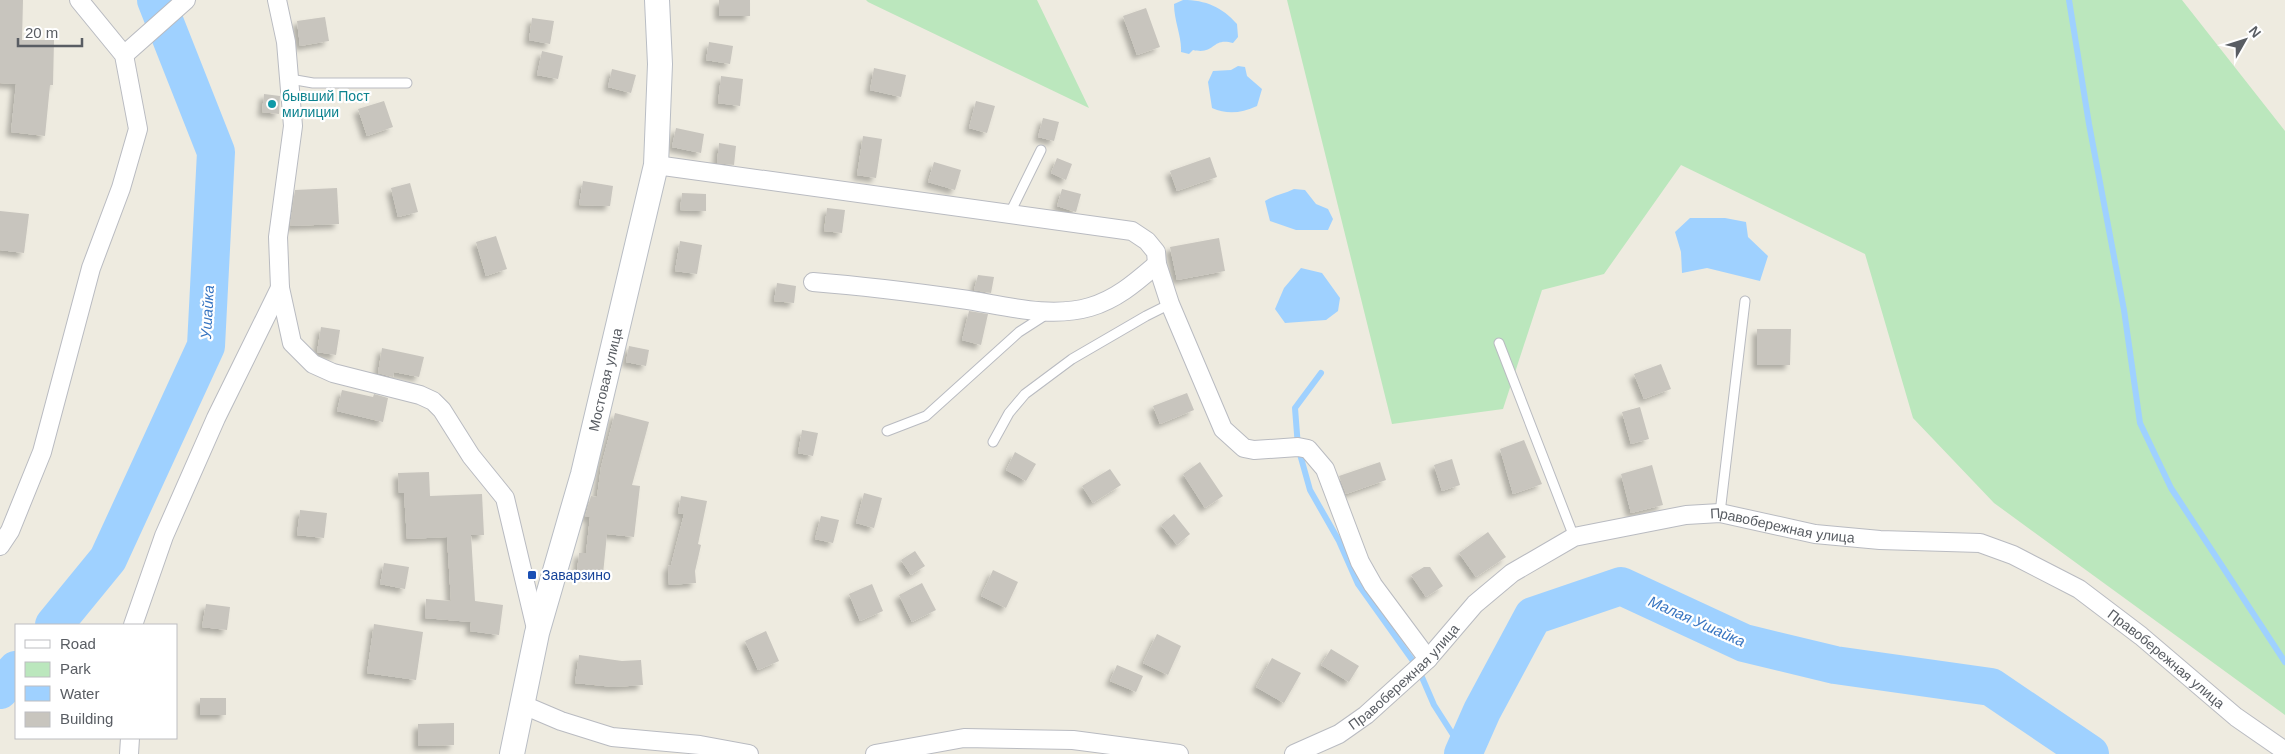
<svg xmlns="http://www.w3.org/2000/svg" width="2285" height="754" viewBox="0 0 2285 754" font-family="Helvetica,sans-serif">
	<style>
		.green { fill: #bbe7bd }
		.water { fill: #9fd1ff }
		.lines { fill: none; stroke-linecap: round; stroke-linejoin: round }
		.stream { stroke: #9fd1ff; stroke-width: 6 }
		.river { stroke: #9fd1ff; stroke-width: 38 }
		.building { fill: #c8c5be; filter: url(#shadow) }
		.lane-casing { stroke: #b9bbc1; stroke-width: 11 }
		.street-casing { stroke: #b9bbc1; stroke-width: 20 }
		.secondary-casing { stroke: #b9bdc4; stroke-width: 26 }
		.lane { stroke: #fff; stroke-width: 9 }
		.street { stroke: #fff; stroke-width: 18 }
		.secondary { stroke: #fff; stroke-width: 24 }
		.culture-dot { fill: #0f9aa8; stroke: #fff; stroke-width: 2 }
		.transit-dot { fill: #1a4fb4; stroke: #fff; stroke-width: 2 }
		.labels { text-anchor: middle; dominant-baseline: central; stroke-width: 4.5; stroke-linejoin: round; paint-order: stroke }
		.culture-label { font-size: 14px; fill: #0d838f; stroke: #fff; text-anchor: start }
		.street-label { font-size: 14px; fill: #595d63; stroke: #fff }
		.transit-label { font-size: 14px; fill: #164399; stroke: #fff; text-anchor: start }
		.water-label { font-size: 15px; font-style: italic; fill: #3875c1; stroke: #fff }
	</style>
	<defs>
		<filter id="shadow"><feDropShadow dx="-4.5" dy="4.5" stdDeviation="2.5" flood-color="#0004"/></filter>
	</defs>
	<rect width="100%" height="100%" fill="#eeebe0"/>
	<path class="green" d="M 866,0 L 1037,0 L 1089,108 L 868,2 Z
		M 1287,0 L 2182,0 L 2285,131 L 2285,715 L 1994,503 L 1913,418 L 1865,254 L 1681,165 L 1604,274 L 1542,290 L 1503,409 L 1392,424 Z"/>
	<path class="water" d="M 1183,0 C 1206,0 1222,7 1237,24 L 1238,37 L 1233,43 C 1211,37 1216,55 1193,50 L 1189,54 L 1181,52 C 1182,37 1174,21 1174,4 Z
		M 1238,66 L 1245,67 L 1247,76 L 1262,89 L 1257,106 C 1241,113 1228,115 1212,108 L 1208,82 L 1213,71 L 1231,70 Z
		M 1294,189 L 1305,190 L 1316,204 L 1328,209 L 1333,219 L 1328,230 L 1296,230 L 1270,221 L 1265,201 C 1274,195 1284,194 1294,189 Z
		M 1690,218 L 1725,218 L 1746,222 L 1748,237 L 1768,256 L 1760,281 L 1707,268 L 1682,273 L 1681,252 L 1675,232 Z
		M 1301,268 L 1322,273 L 1340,298 L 1338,311 L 1326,320 L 1285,323 L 1275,309 L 1284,288 Z"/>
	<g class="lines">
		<path class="stream" d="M 2069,0 L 2089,124 L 2124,310 L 2140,423 L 2171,488 L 2285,662
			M 1321,373 L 1295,408 L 1298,447 L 1310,490 L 1339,541 L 1358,584 L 1418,668 L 1434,705 L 1464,752"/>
		<path class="river" d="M 54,625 L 108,559 L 206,346 L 216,152 L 156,0
			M 0,690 L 16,670
			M 1463,754 L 1482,711 L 1533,616 L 1621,586 L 1744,643 L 1835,665 L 1991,687 L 2090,754"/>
	</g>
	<path class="building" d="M 0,0 L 23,0 L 22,40 L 54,40 L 53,85 L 50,85 L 45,136 L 11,132 L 16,84 L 0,83 Z
		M 719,0 L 750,0 L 750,16 L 719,16 Z
		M 1146,8 L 1160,47 L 1137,55 L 1123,16 Z
		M 325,17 L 329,41 L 300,46 L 297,21 Z
		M 532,18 L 554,21 L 550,44 L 529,40 Z
		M 709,42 L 733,46 L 730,64 L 706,60 Z
		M 542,51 L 563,56 L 558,79 L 537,75 Z
		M 874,68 L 906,75 L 901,97 L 870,90 Z
		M 612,69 L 636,75 L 631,93 L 608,87 Z
		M 721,76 L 743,79 L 740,106 L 718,103 Z
		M 264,94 L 280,96 L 279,114 L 262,112 Z
		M 384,101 L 393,127 L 367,136 L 358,109 Z
		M 976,101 L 995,106 L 987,133 L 969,128 Z
		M 1043,118 L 1059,122 L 1054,141 L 1038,137 Z
		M 676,128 L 704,134 L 701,153 L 672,147 Z
		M 863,136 L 882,139 L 876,178 L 857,175 Z
		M 719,143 L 736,146 L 734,165 L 717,163 Z
		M 1210,157 L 1217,177 L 1177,191 L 1170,171 Z
		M 1057,158 L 1072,164 L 1066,180 L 1051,173 Z
		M 934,162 L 961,170 L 955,190 L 928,182 Z
		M 583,181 L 613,186 L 610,206 L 579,205 Z
		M 410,183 L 418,212 L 398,217 L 391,188 Z
		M 337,188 L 339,224 L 290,226 L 295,190 Z
		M 1062,189 L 1081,194 L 1076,212 L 1057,206 Z
		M 682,193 L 706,194 L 706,211 L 680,210 Z
		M 827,208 L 845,210 L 842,233 L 824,231 Z
		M 0,211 L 29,214 L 24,253 L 0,250 Z
		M 496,236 L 507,269 L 486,276 L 476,242 Z
		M 1219,238 L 1225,271 L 1177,280 L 1170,247 Z
		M 680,241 L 702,245 L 697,274 L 675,271 Z
		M 978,275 L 994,277 L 991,293 L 974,290 Z
		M 777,283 L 796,286 L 794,303 L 774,301 Z
		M 969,311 L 988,314 L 981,345 L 962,340 Z
		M 321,327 L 340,330 L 336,355 L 317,352 Z
		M 1757,329 L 1791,329 L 1790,365 L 1757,365 Z
		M 629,346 L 649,350 L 646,366 L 626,362 Z
		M 382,348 L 424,357 L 419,377 L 394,372 L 393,377 L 378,373 Z
		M 1661,364 L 1671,389 L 1644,399 L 1634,374 Z
		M 342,390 L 373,397 L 374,394 L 388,398 L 383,422 L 337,411 Z
		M 1187,393 L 1194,410 L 1160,424 L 1153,406 Z
		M 1640,407 L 1649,439 L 1631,444 L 1622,412 Z
		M 615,413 L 649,422 L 632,485 L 640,486 L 634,537 L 607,534 L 603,574 L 577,572 L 579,553 L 586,553 L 590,517 L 585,517 L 591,496 L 597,497 L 601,467 Z
		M 802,430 L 818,433 L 813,456 L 798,453 Z
		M 1524,440 L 1542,484 L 1513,494 L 1500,449 Z
		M 1015,452 L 1036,464 L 1026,481 L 1006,470 Z
		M 1452,459 L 1460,485 L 1442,491 L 1434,465 Z
		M 1200,462 L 1223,496 L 1205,508 L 1183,474 Z
		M 1380,462 L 1386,480 L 1346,494 L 1339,476 Z
		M 1652,465 L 1663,505 L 1631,513 L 1621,474 Z
		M 1110,469 L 1121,485 L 1093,503 L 1082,486 Z
		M 429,472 L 430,496 L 482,494 L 484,535 L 471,535 L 475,601 L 503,605 L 499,635 L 470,631 L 471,622 L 425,618 L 426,599 L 451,601 L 447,537 L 407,539 L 404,493 L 399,493 L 398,473 Z
		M 864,493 L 882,498 L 874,528 L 856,523 Z
		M 681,496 L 707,501 L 698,544 L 701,545 L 695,571 L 696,583 L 669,585 L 668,566 L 671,565 L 684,514 L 678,513 Z
		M 300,510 L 327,513 L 324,538 L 297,535 Z
		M 1174,514 L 1190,534 L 1177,545 L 1161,525 Z
		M 821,516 L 839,520 L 833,543 L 815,539 Z
		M 1488,532 L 1506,557 L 1476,577 L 1459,553 Z
		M 915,551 L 925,566 L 911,575 L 901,560 Z
		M 384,563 L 409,567 L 405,589 L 380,584 Z
		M 1424,567 L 1430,567 L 1443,586 L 1426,597 L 1411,575 Z
		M 993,570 L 1018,582 L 1006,608 L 981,596 Z
		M 922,583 L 936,610 L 912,622 L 899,595 Z
		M 872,584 L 883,611 L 860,621 L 849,594 Z
		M 206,604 L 230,607 L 227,630 L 202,627 Z
		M 374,624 L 423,632 L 416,680 L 367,673 Z
		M 766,631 L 779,661 L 758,670 L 745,641 Z
		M 1157,634 L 1181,646 L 1168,675 L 1143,663 Z
		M 1331,649 L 1359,666 L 1349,682 L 1321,665 Z
		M 579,655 L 622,661 L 641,660 L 643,685 L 614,687 L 575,683 Z
		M 1272,658 L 1301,673 L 1284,703 L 1256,687 Z
		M 1117,665 L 1143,676 L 1136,692 L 1110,681 Z
		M 200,698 L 226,698 L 226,715 L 200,715 Z
		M 454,723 L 454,745 L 418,746 L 418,724 Z"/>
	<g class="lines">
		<g class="lane-casing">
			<path id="lane" d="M 290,79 L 313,83 L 407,83
				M 1010,213 L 1041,150
				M 1499,343 L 1574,537
				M 887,431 L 926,416 L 1019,332 L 1047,314
				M 993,442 L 1009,413 L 1025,394 L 1072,359 L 1146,316 L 1170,304
				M 1720,513 L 1745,301"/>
		</g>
		<g class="street-casing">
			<g id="street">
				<path d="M 277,0 L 286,42 L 293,126 L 278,237 L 280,288 L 292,343 L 313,364 L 333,373 L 420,395 L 433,401 L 442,410 L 471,456 L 505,498 L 537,633"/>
				<path d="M 124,55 L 186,0"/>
				<path d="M 656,165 L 1132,231 L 1147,241 L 1156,252 L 1157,264 L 1170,304 L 1223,429 L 1244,448 L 1254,450 L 1298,447 L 1308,449 L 1325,469 L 1360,562 L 1373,585 L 1428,659"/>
				<path d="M 813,282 C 863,286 912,292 961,299 C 1003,305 1049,319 1090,307 C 1117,299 1136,282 1157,264"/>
				<path d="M 0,546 L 10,531 L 42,452 L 91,268 L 121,188 L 138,129 L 124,55 L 79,0"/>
				<path d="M 133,625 L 164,536 L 216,418 L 280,288"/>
				<path d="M 521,704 L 561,721 L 612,737 L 700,745 L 749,754"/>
				<path d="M 129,754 L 130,738"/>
				<path d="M 875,754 L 964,738 L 1073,740 L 1179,754"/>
				<path id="s1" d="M 1294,754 L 1339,734 L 1366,715 L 1428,659 L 1475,604 L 1512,573 L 1574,537 L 1686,515 L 1720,513 L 1815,534 L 1880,540 L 1980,543 L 2013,555 L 2079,589 L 2141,636 L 2236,717 L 2285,751"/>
			</g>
		</g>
		<g class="secondary-casing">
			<g id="secondary">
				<path id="s2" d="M 512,754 L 537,633 L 583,474 L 656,165 L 660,64 L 657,0"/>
			</g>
		</g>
		<use href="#lane" class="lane"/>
		<use href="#street" class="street"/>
		<use href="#secondary" class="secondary"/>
	</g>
	<circle class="culture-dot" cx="272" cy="104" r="5"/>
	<rect class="transit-dot" x="527" y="570" width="10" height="10" rx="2.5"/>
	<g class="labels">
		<g class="culture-label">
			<text x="282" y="96">бывший Пост<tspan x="282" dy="16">милиции</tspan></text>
		</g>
		<g class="street-label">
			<text stroke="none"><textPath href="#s2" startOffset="386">Мостовая улица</textPath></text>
			<text stroke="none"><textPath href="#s1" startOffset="570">Правобережная улица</textPath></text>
			<text stroke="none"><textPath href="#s1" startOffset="990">Правобережная улица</textPath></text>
			<text stroke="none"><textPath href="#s1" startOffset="136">Правобережная улица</textPath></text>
		</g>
		<g class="transit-label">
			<text x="542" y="575">Заварзино</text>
		</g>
		<g class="water-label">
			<text transform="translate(207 312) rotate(-87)">Ушайка</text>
			<text transform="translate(1697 621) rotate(24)">Малая Ушайка</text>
		</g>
	</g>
	<rect x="15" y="624" width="162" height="115" fill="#ffffff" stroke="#bdbec1"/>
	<rect x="25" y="640" width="25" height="8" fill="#ffffff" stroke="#bdbec1"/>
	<text x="60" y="649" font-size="15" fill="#595d63">Road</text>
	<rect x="25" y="662" width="25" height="15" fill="#bbe7bd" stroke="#bdbec1"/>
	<text x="60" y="674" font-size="15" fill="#595d63">Park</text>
	<rect x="25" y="686" width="25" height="15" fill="#9fd1ff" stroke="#bdbec1"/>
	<text x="60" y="699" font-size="15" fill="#595d63">Water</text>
	<rect x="25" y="712" width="25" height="15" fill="#c8c5be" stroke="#bdbec1"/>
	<text x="60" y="724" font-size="15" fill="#595d63">Building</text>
	<g transform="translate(2245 40) rotate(51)" stroke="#ffffff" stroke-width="4" paint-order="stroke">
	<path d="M0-4L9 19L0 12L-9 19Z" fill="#595d63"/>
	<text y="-8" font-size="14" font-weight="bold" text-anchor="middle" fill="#595d63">N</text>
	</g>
	<path d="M18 38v8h64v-8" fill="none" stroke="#595d63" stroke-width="2.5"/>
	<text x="25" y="38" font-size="15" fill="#595d63" stroke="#ffffff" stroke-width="4" paint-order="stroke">20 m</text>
</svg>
